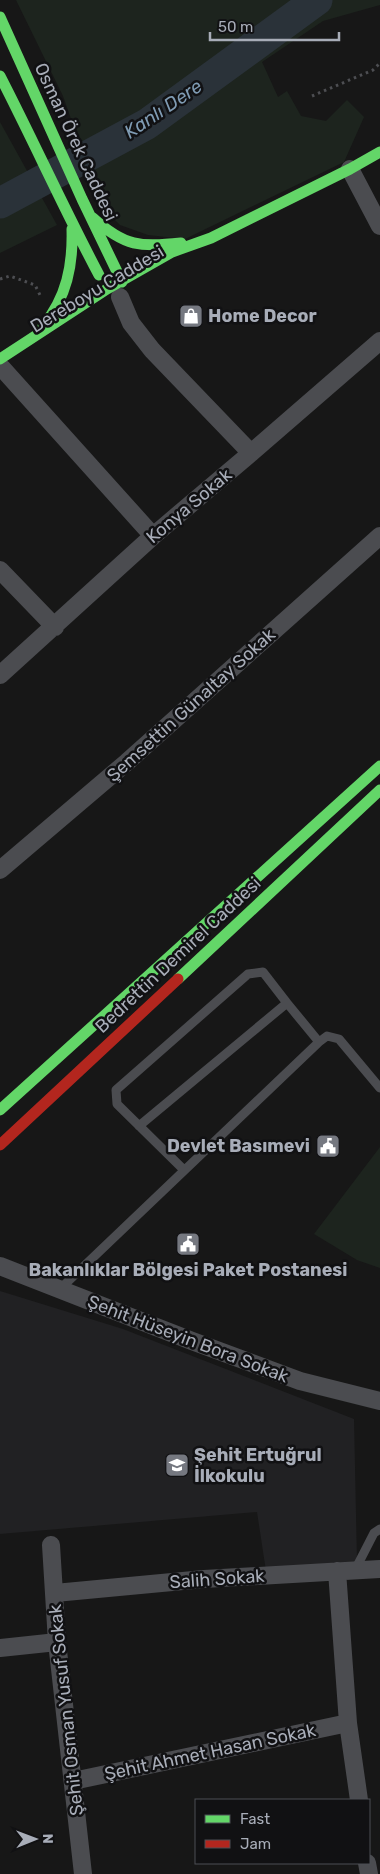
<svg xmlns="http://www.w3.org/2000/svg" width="380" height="1874" viewBox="0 0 380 1874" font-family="Rubik,sans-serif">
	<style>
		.built { fill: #212123 }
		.green { fill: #1d241e }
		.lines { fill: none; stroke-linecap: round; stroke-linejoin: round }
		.river { stroke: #2a3239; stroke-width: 31 }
		.path { stroke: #4d4e52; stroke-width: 3; stroke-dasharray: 2.5 4; stroke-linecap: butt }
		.lane { stroke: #4b4c50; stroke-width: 9 }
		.street { stroke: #4b4c50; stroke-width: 18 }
		.fast { stroke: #63d668; stroke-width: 11 }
		.jam { stroke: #b3261e; stroke-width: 11 }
		.labels { text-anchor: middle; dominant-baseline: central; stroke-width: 5; stroke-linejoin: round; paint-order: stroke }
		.street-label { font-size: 18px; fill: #a8adb8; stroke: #111113 }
		.poi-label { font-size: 18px; font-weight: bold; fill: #a8adb8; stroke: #111113; text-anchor: start }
		.water-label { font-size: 19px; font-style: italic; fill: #7f9bb3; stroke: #111113 }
	</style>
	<rect width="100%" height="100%" fill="#171717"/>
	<path class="built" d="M 0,1291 L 123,1329 L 354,1419 L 357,1562 L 266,1571 L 257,1512 L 0,1534 Z"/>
	<path class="green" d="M 16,0 L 380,0 L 380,5 L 323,21 L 262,62 L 278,97 L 287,91 L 301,116 L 326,121 L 347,100 L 364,117 L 344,162 L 185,239 L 148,235 L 120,225 L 112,217 L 80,145 L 63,96 Z
		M 0,122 L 57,225 L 0,253 Z
		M 380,1147 L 380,1268 L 357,1260 L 314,1234 Z"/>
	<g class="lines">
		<path class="river" d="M 0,203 L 147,124 L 317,0"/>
		<path class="path" d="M 312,96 L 373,70 L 380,63
			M 0,279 L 10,276 L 35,285 L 40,295"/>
		<path class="lane" d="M 139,1126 L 287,1003 L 319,1042
			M 184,1170 L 117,1104 L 116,1090 L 248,974 L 263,972 L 287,1003
			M 60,1289 L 319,1042 L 327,1036 L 339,1039 L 380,1088
			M 355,1570 L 374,1533 L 380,1529"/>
		<path class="street" d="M 350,169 L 380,226
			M 120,297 L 131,323 L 152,350 L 251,453
			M 2,368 L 153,536
			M 0,570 L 55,627
			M 0,675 L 153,536 L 251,453 L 380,341
			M 0,870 L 127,762 L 380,536
			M 0,1266 L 192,1341 L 300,1381 L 380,1401
			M 51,1545 L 57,1642 L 83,1874
			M 337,1571 L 348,1723 L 359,1800
			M 55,1593 L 204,1579 L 380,1569
			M 0,1648 L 57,1642
			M 73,1781 L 348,1723
			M 367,1863 L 369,1874"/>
		<path class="fast" d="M 0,17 L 82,199 L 122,282
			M 0,76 C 34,142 64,209 99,275
			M 93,218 C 125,247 140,247 181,243
			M 43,326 C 67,297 73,265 72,229
			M 0,359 L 107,289 L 172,252 L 211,238 L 350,169 L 380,152
			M 178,979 L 380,790
			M 0,1110 L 380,766"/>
		<path class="jam" d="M 0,1145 L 178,979"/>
	</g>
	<defs>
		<g id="shop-square" transform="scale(1.25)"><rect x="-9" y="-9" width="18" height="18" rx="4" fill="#757880" stroke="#111113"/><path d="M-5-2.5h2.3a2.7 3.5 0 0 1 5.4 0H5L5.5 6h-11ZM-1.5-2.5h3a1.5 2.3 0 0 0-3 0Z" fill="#fff"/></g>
		<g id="civic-square" transform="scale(1.25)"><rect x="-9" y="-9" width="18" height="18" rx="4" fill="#757880" stroke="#111113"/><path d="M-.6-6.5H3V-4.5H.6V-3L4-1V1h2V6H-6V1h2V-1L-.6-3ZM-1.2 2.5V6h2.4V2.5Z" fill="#fff"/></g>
		<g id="school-square" transform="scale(1.25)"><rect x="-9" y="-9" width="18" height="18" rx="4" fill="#757880" stroke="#111113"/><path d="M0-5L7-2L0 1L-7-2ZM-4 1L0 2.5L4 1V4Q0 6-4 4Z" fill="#fff"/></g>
	</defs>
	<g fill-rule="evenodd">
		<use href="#shop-square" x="191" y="316"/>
		<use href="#civic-square" x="328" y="1146"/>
		<use href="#civic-square" x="188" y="1244"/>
		<use href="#school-square" x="177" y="1465"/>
	</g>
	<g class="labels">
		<g class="street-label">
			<text transform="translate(76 142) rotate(65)">Osman Örek Caddesi</text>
			<text transform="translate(97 289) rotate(-31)">Dereboyu Caddesi</text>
			<text transform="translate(189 506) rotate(-40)">Konya Sokak</text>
			<text transform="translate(191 705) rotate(-42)">Şemsettin Günaltay Sokak</text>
			<text transform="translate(178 955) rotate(-43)">Bedrettin Demirel Caddesi</text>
			<text transform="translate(188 1339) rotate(21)">Şehit Hüseyin Bora Sokak</text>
			<text transform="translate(217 1579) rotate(-4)">Salih Sokak</text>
			<text transform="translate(66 1710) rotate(-96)">Şehit Osman Yusuf Sokak</text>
			<text transform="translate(210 1752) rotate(-12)">Şehit Ahmet Hasan Sokak</text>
		</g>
		<g class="poi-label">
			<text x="208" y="316">Home Decor</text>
			<text x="310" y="1146" text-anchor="end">Devlet Basımevi</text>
			<text x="188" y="1270" text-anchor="middle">Bakanlıklar Bölgesi Paket Postanesi</text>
			<text x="194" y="1455">Şehit Ertuğrul<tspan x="194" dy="21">İlkokulu</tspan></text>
		</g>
		<g class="water-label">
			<text transform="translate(163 109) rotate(-34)">Kanlı Dere</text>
		</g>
	</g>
	<rect x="195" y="1799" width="175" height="65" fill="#111113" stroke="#4d4f55"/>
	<rect x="205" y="1815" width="25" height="8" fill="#63d668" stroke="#4d4f55"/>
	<text x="240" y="1824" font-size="15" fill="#a8adb8">Fast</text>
	<rect x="205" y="1840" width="25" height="8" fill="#b3261e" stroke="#4d4f55"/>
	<text x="240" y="1849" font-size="15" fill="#a8adb8">Jam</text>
	<g transform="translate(35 1839) rotate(89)" stroke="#111113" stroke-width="4" paint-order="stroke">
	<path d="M0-4L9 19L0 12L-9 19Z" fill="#a8adb8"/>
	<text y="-8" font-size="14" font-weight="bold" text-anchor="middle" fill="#a8adb8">N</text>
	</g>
	<path d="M210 32v8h129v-8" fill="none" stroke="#a8adb8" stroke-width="2.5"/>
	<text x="218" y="32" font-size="15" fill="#a8adb8" stroke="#111113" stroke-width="4" paint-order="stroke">50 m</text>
</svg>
